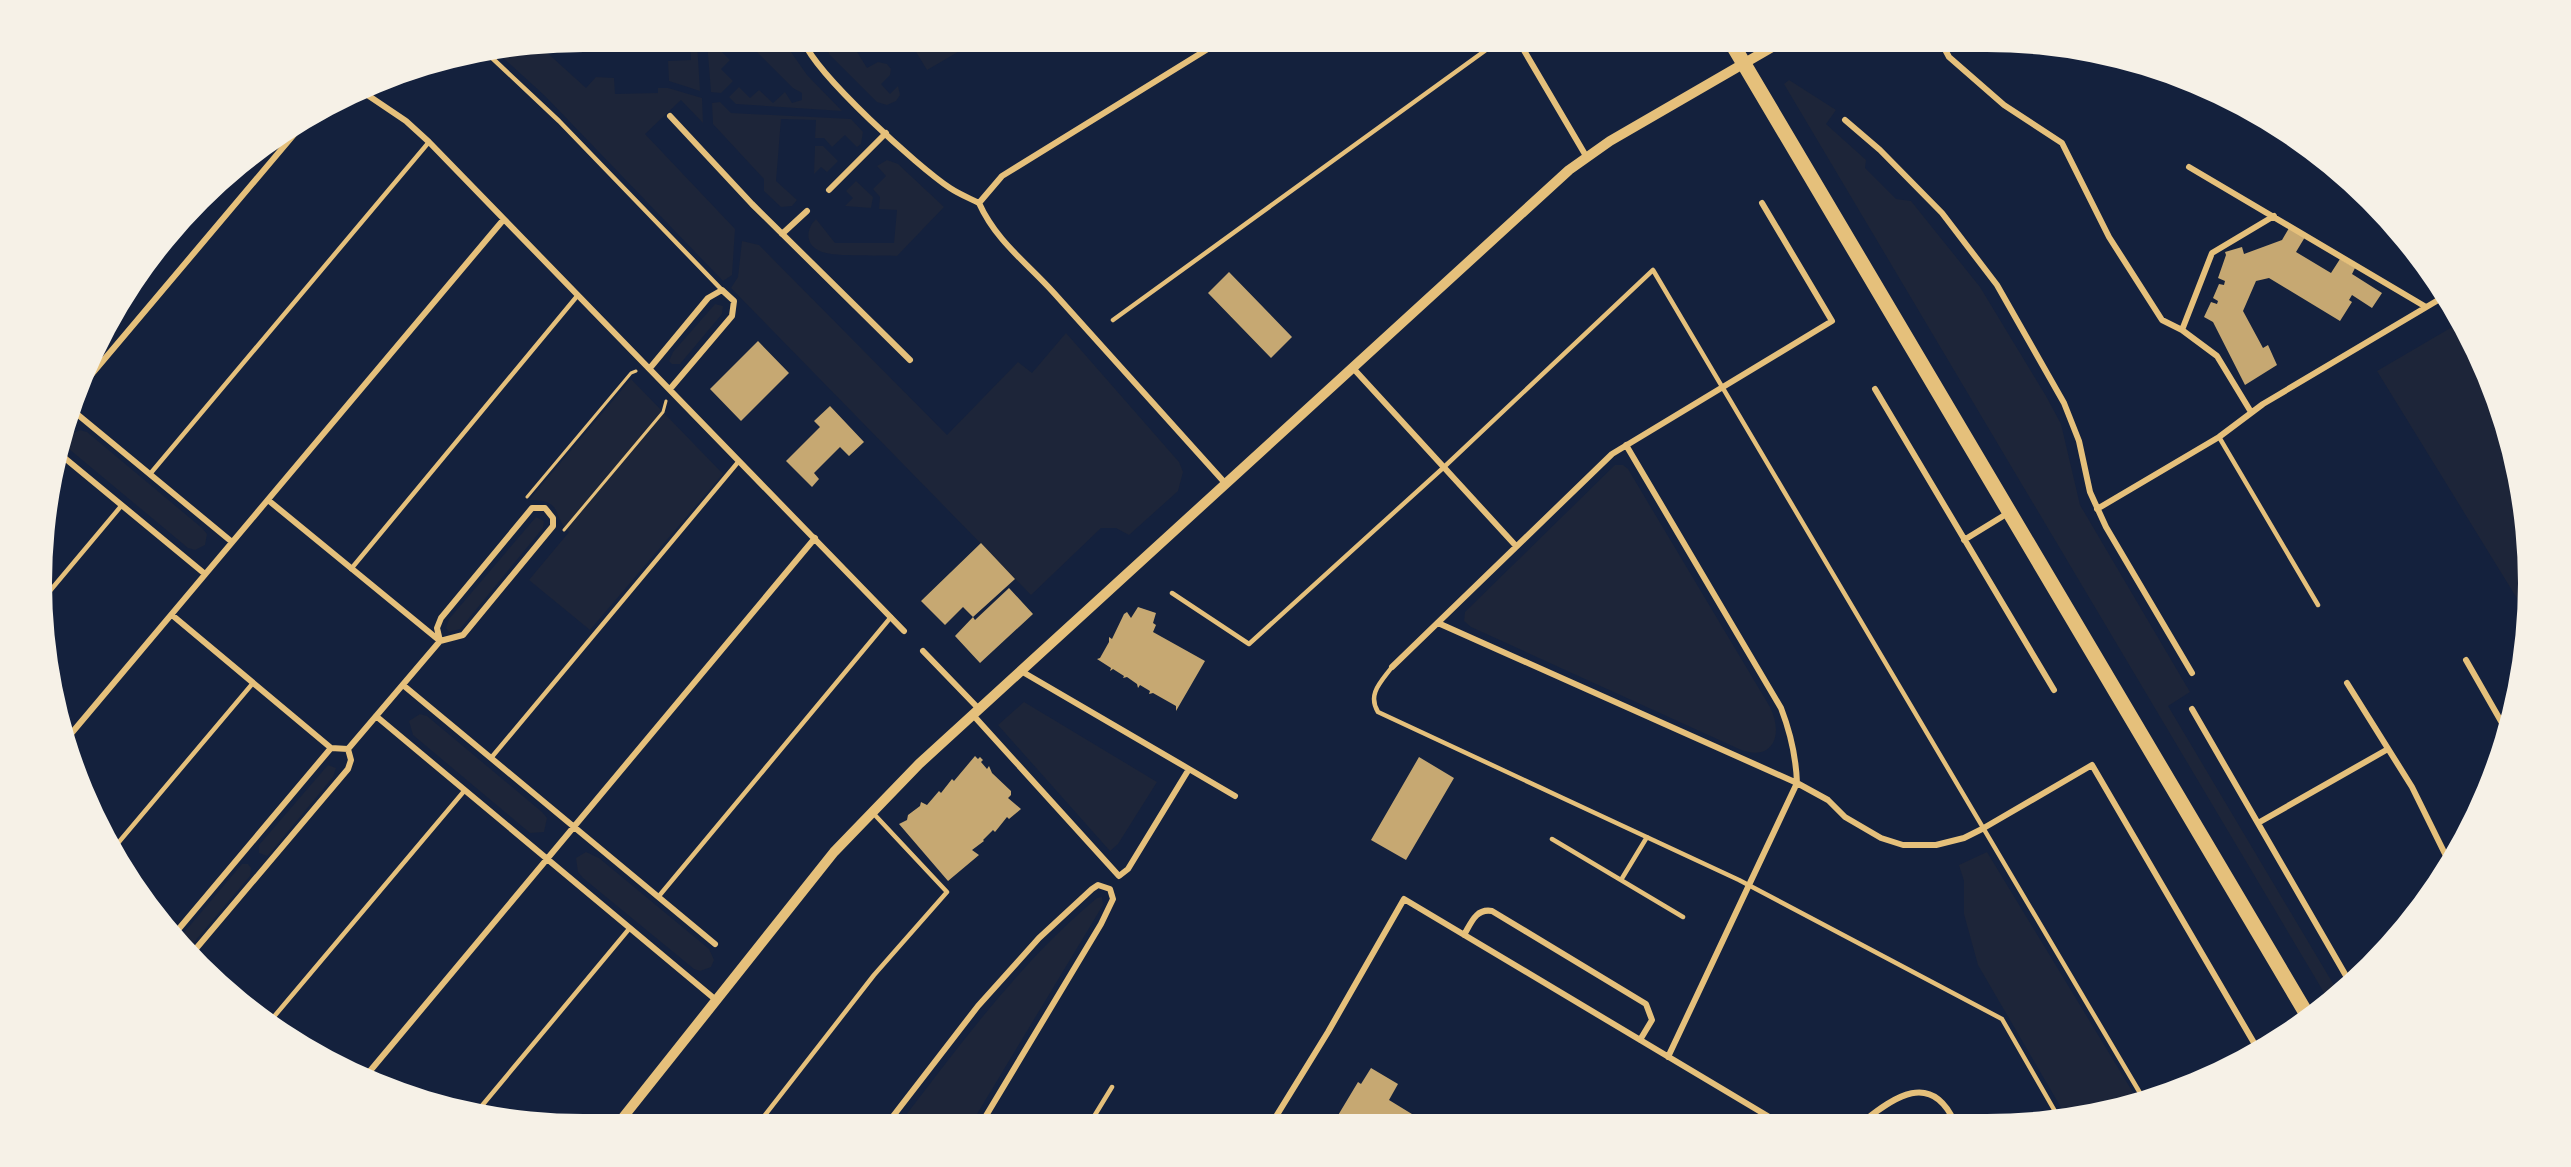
<svg xmlns="http://www.w3.org/2000/svg" width="2571" height="1167" viewBox="0 0 2571 1167" font-family="Lato,sans-serif">
	<style>
		.green { fill: #1d2539 }
		.building { fill: #c6a872 }
		.lines { fill: none; stroke-linecap: round; stroke-linejoin: round }
		.path { stroke: #e5c07b; stroke-width: 3 }
		.service { stroke: #e5c07b; stroke-width: 4.5 }
		.minor { stroke: #e5c07b; stroke-width: 6 }
		.tertiary { stroke: #e5c07b; stroke-width: 10 }
		.primary { stroke: #e5c07b; stroke-width: 15 }
	</style>
	<rect width="100%" height="100%" fill="#14213d"/>
	<path class="green" d="M 690,42 L 697,42 L 700,91 L 669,81 L 668,61 L 691,60 Z
		M 707,42 L 719,42 L 716,46 L 730,60 L 721,69 L 733,81 L 721,93 L 711,92 Z
		M 747,42 L 784,42 L 807,75 L 842,111 L 736,104 L 729,97 L 739,87 L 750,98 L 759,90 L 773,103 L 785,92 L 792,103 L 802,100 L 802,93 L 793,88 Z
		M 825,42 L 851,42 L 867,68 L 878,62 L 887,64 L 891,69 L 890,75 L 881,84 L 890,94 L 898,86 L 900,95 L 896,101 L 887,105 L 877,102 L 829,54 Z
		M 910,42 L 975,42 L 927,70 Z
		M 543,49 L 586,88 L 596,77 L 614,78 L 615,94 L 658,93 L 658,88 L 668,88 L 702,98 L 703,123 L 681,100 L 645,134 L 735,229 L 732,275 L 723,281 L 545,96 L 501,56 Z
		M 1789,80 L 1836,110 L 1826,124 L 1866,160 L 1865,168 L 1896,199 L 1911,201 L 1980,287 L 2046,396 L 2061,424 L 2080,505 L 2190,692 L 2168,706 L 2338,992 L 2329,1001 L 1784,84 Z
		M 720,102 L 731,113 L 851,119 L 863,132 L 861,144 L 857,147 L 845,135 L 832,147 L 824,138 L 815,138 L 816,120 L 781,119 L 776,181 L 797,200 L 792,206 L 781,207 L 764,191 L 764,179 L 713,124 L 712,103 Z
		M 815,146 L 823,146 L 838,161 L 827,172 L 821,167 L 814,174 Z
		M 887,160 L 898,164 L 944,207 L 897,256 C 878,255 837,257 822,252 C 805,246 805,230 816,219 L 835,243 L 894,243 L 897,210 L 879,209 L 880,197 L 873,189 L 886,176 L 877,166 Z
		M 856,181 L 873,197 L 871,208 L 845,206 L 853,198 L 846,191 Z
		M 742,241 L 759,245 L 947,435 L 1018,362 L 1032,373 L 1066,333 L 1179,462 L 1183,472 L 1178,491 L 1129,535 L 1116,528 L 1101,528 L 1031,595 L 731,288 L 738,277 Z
		M 715,304 L 723,306 L 722,314 L 680,364 L 672,364 L 669,361 L 673,352 Z
		M 2459,323 L 2488,376 L 2519,478 L 2529,583 L 2526,613 L 2377,371 Z
		M 631,379 L 723,474 L 590,630 L 529,580 L 569,532 C 551,516 565,500 529,500 Z
		M 80,430 L 87,432 L 202,528 L 207,534 L 205,545 L 195,550 L 188,548 L 69,449 L 69,435 Z
		M 1615,465 L 1623,465 L 1628,469 L 1770,707 C 1784,735 1773,763 1739,749 L 1471,627 L 1464,621 L 1465,612 Z
		M 536,517 L 544,521 L 543,528 L 460,629 L 449,632 L 446,628 L 449,619 Z
		M 1024,702 L 1157,782 L 1118,844 L 1110,851 L 998,725 Z
		M 420,714 L 427,716 L 542,812 L 547,818 L 544,832 L 530,833 L 524,828 L 413,735 L 409,721 Z
		M 328,765 L 336,768 L 333,777 L 271,852 L 267,856 L 259,853 L 259,845 Z
		M 586,852 L 599,858 L 709,949 L 714,960 L 711,967 L 700,971 L 694,969 L 583,878 L 578,872 L 576,858 Z
		M 1987,852 L 2137,1099 L 2067,1118 L 1978,965 L 1964,914 L 1964,881 L 1959,865 Z
		M 242,864 L 248,864 L 251,868 L 250,876 L 190,947 L 181,936 Z
		M 1102,897 L 1103,905 L 971,1124 L 899,1124 C 960,1045 1019,963 1097,898 Z"/>
	<path class="building" d="M 2289,228 L 2305,237 L 2296,252 L 2331,273 L 2340,259 L 2355,268 L 2352,274 L 2382,293 L 2372,308 L 2352,295 L 2349,300 L 2352,302 L 2340,321 L 2269,278 L 2256,281 L 2243,311 L 2263,348 L 2268,345 L 2277,365 L 2245,385 L 2213,322 L 2204,317 L 2211,302 L 2217,304 L 2218,301 L 2213,298 L 2219,284 L 2224,285 L 2225,281 L 2218,278 L 2226,255 L 2225,252 L 2242,247 L 2244,254 L 2282,240 Z
		M 1229,272 L 1292,337 L 1271,358 L 1208,293 Z
		M 758,341 L 789,373 L 741,421 L 710,389 Z
		M 830,406 L 864,442 L 849,456 L 840,447 L 814,473 L 819,479 L 812,487 L 786,461 L 820,427 L 814,421 Z
		M 981,543 L 1015,579 L 973,617 L 975,620 L 1009,588 L 1033,614 L 980,663 L 955,636 L 973,617 L 963,607 L 945,625 L 921,601 Z
		M 1138,607 L 1156,613 L 1153,623 L 1156,625 L 1153,632 L 1205,661 L 1176,711 L 1176,706 L 1153,693 L 1149,694 L 1150,691 L 1140,685 L 1138,688 L 1137,684 L 1127,677 L 1123,678 L 1124,676 L 1113,669 L 1110,671 L 1111,668 L 1097,659 L 1100,658 L 1109,642 L 1109,637 L 1112,639 L 1124,614 L 1127,612 L 1131,618 Z
		M 975,756 L 978,759 L 980,757 L 983,760 L 981,762 L 987,769 L 989,766 L 992,773 L 1011,791 L 1011,795 L 1008,798 L 1021,809 L 1009,819 L 1007,817 L 995,832 L 993,830 L 983,840 L 984,841 L 972,850 L 979,855 L 948,881 L 899,824 L 907,820 L 908,815 L 920,806 L 921,802 L 927,805 L 939,791 L 941,793 L 952,779 L 954,781 Z
		M 1419,757 L 1454,778 L 1406,860 L 1371,840 Z
		M 1371,1068 L 1398,1084 L 1389,1100 L 1425,1122 L 1346,1123 L 1337,1117 L 1358,1082 L 1361,1084 Z"/>
	<g class="lines">
		<path class="path" d="M 527,497 L 631,373 L 636,371
			M 564,530 L 663,412 L 666,401"/>
		<path class="service" d="M 491,57 L 559,121 L 722,290
			M 1113,320 L 1497,42
			M 2219,437 L 2318,605
			M 150,474 L 429,142
			M 351,569 L 578,295
			M 1172,593 L 1249,644 L 1443,468 L 1653,270 L 2143,1098
			M 44,598 L 122,505
			M 1392,667 C 1381,682 1367,694 1378,712 L 1739,880 L 2002,1019 L 2060,1120
			M 491,758 L 739,461
			M 1552,839 L 1683,917
			M 113,849 L 253,683
			M 1621,880 L 1647,837
			M 659,896 L 891,617
			M 272,1019 L 465,790
			M 475,1114 L 629,929
			M 1090,1123 L 1112,1087
			M 758,1124 L 874,975 L 947,892 L 873,813"/>
		<path class="minor" d="M 804,42 C 818,76 917,166 950,188 C 959,194 969,198 979,203
			M 1519,42 L 1586,156
			M 1660,42 L 1663,48
			M 1941,42 L 1949,57 L 2004,105 L 2062,143 L 2109,237 L 2162,320 L 2182,330 L 2217,356 L 2251,412
			M 363,92 L 406,121 L 429,142 L 904,631
			M 670,116 L 752,204 L 910,360
			M 1845,120 L 1880,150 L 1942,213 L 1997,285 L 2064,403 L 2079,441 L 2090,492 L 2106,527 L 2192,673
			M 2189,167 L 2426,307
			M 829,190 L 886,133
			M 979,203 C 996,241 1027,263 1054,293 C 1111,357 1168,420 1225,483
			M 979,203 L 1002,176 L 1219,42
			M 782,234 L 807,211
			M 2182,330 L 2212,253 L 2274,216
			M 1352,367 L 1516,546
			M 650,368 L 708,298 L 722,290 L 734,301 L 732,316 L 670,389
			M 91,375 L 307,119
			M 1875,389 L 2054,690
			M 77,414 L 232,542
			M 1626,445 L 1781,708 C 1791,734 1796,756 1797,783 L 1668,1057
			M 61,455 L 205,574
			M 268,500 L 440,641
			M 2097,509 L 2219,437 L 2263,404 L 2445,296
			M 1964,540 L 2008,513
			M 172,615 L 331,748
			M 1438,623 L 1797,783 L 1828,800 L 1845,817 L 1881,838 L 1903,845 L 1936,845 L 1964,838 L 1982,829 L 2092,765 L 2257,1048
			M 923,651 L 979,709
			M 2466,660 L 2506,730
			M 1392,667 L 1612,454 L 1832,321 L 1762,203
			M 2347,683 L 2412,787 L 2448,860
			M 403,685 L 715,944
			M 2192,709 L 2349,981
			M 973,715 L 1119,876 L 1128,869 L 1189,769 L 1021,671
			M 376,716 L 716,1000
			M 70,735 L 504,219
			M 348,749 L 440,641 L 463,635 L 553,526 L 553,518 L 545,508 L 532,508 L 441,618 L 437,628 L 440,641
			M 1189,769 L 1235,796
			M 2258,823 L 2388,749
			M 177,931 L 331,748 L 348,749
			M 1464,935 C 1471,923 1476,908 1492,911 L 1646,1004 L 1652,1020 L 1640,1040
			M 194,951 L 348,769 L 351,760 L 348,749
			M 365,1077 L 815,538
			M 1864,1121 C 1894,1097 1931,1071 1954,1121
			M 1272,1123 L 1328,1032 L 1404,899 L 1776,1121
			M 887,1124 L 978,1006 L 1039,938 L 1092,889 L 1098,885 L 1110,889 L 1113,899 L 1101,924 L 981,1124"/>
		<path class="tertiary" d="M 617,1125 L 834,852 L 919,764 L 1569,170 L 1610,141 L 1781,42"/>
		<path class="primary" d="M 1731,42 L 2309,1018"/>
	</g>
	<path d="M0 0H2571V1167H0ZM583 52H1987A531 531 0 0 1 2518 583V583A531 531 0 0 1 1987 1114H583A531 531 0 0 1 52 583V583A531 531 0 0 1 583 52Z" fill="#f6f1e7" fill-rule="evenodd"/>
</svg>
